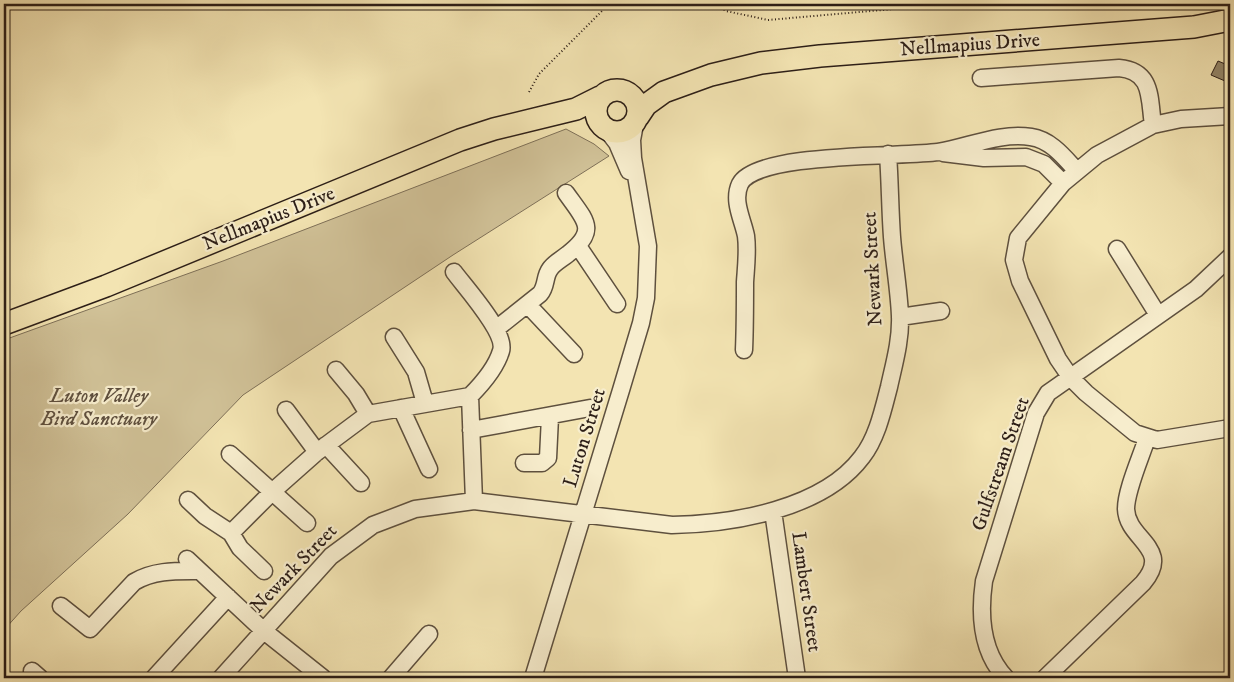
<svg xmlns="http://www.w3.org/2000/svg" width="1234" height="682" viewBox="0 0 1234 682" font-family="'IM FELL DW Pica',serif">
	<style>
		.green { fill: #d1c298; stroke: #7e7058 }
		.building { fill: #938568; stroke: #2c1e17 }
		.lines { fill: none; stroke-linecap: round; stroke-linejoin: round }
		.minor-casing { stroke: #5e503e; stroke-width: 19 }
		.major-casing { stroke: #2c1e17; stroke-width: 24 }
		.path { stroke: #2c1e17; stroke-width: 2; stroke-dasharray: 1 2.5; stroke-linecap: butt }
		.minor { stroke: #f7edcd; stroke-width: 16 }
		.major { stroke: #f3e4b2; stroke-width: 21 }
		.labels { text-anchor: middle; dominant-baseline: central; stroke-width: 4.5; stroke-linejoin: round; paint-order: stroke }
		.street-label { font-size: 20px; fill: #2c1e17; stroke: #f7edcd }
		.park-label { font-size: 20px; font-style: italic; fill: #5e4f3e; stroke: #f7edcd }
	</style>
	<rect width="100%" height="100%" fill="#f3e4b2"/>
	<filter id="stains"><feTurbulence type="fractalNoise" baseFrequency=".004" numOctaves="4"/><feColorMatrix values="0 0 0 0 .2 0 0 0 0 .09 0 0 0 0 .02 0 0 0 .5 -.17"/></filter>
	<radialGradient id="worn" r=".72"><stop offset=".6" stop-color="#630" stop-opacity="0"/><stop offset="1" stop-color="#630" stop-opacity=".3"/></radialGradient>
	<path class="green" d="M 566,129 L 594,144 L 609,156 L 453,255 L 243,395 L 128,514 L 21,611 L 4,630 L 4,340 L 223,261 Z"/>
	<path class="building" d="M 1218,61 L 1230,66 L 1230,79 L 1226,77 L 1225,81 L 1211,75 Z"/>
	<g class="lines">
		<g class="minor-casing">
			<path id="minor" d="M 981,78 L 1119,68 C 1153,71 1149,98 1153,125
				M 1230,116 L 1181,119 L 1153,125 L 1097,155 L 1063,183 L 1018,238 L 1014,260 L 1020,281 L 1058,359 L 1071,378 L 1086,393 L 1135,433 L 1157,440 L 1230,428
				M 607,130 L 617,143 L 629,171
				M 943,153 L 984,158 L 1026,157 L 1044,164 L 1063,183
				M 578,246 L 617,304
				M 1117,249 L 1158,315
				M 528,305 L 574,354
				M 900,317 L 941,311
				M 496,329 L 540,294 C 547,286 544,277 550,269 C 554,263 562,259 568,254 C 599,230 585,220 566,193
				M 394,337 L 416,372 L 425,403
				M 744,350 C 745,327 745,305 745,282 C 746,267 748,251 746,236 C 743,220 732,201 740,184 C 756,152 902,157 938,152 C 969,147 1000,132 1031,137 C 1051,140 1064,157 1076,170
				M 336,370 L 356,394 L 368,414
				M 470,396 L 474,501
				M 401,408 L 429,469
				M 286,410 L 317,452
				M 471,430 L 590,408
				M 326,445 L 361,483
				M 230,454 L 307,523
				M 524,463 L 542,463 L 548,458 L 550,417
				M 188,500 L 205,516 L 231,533 L 240,548 L 264,571
				M 773,511 L 797,678
				M 231,533 L 273,491 L 317,452 L 368,414 L 470,396 C 482,384 496,368 501,351 C 507,333 465,287 454,272
				M 187,559 L 264,631 L 323,678
				M 61,606 L 90,629 L 134,582 C 154,570 176,571 199,571
				M 32,671 L 40,678
				M 154,678 L 228,597
				M 221,678 L 331,556 L 373,525 L 415,509 L 474,501 L 672,525 C 733,524 823,509 862,457 C 877,438 883,410 889,387 C 894,364 901,340 900,316 C 899,290 894,263 892,237 C 890,209 890,182 888,154
				M 391,678 L 429,634
				M 533,678 L 621,390 L 641,323 L 646,298 L 648,246 L 633,158 L 632,140 L 635,124
				M 1006,678 C 981,652 979,616 984,581 L 1036,413 L 1048,393 L 1058,386 L 1196,289 L 1230,257
				M 1045,678 L 1143,583 C 1173,548 1127,540 1126,509 C 1126,490 1141,457 1147,438"/>
		</g>
		<g class="major-casing">
			<path id="major" d="M596 111a21 21 0 1 1 42 0a21 21 0 1 1-42 0Z
				M 638,117 L 646,105 L 664,92 L 711,75 L 761,63 L 820,56 L 1194,27 L 1230,20
				M 4,324 L 106,286 L 460,140 L 494,129 L 576,109 L 600,97"/>
		</g>
		<path class="path" d="M 715,4 L 726,11 L 768,20 L 951,4
			M 529,92 L 539,74 L 609,4"/>
		<use href="#minor" class="minor"/>
		<use href="#major" class="major"/>
	</g>
	<g class="labels">
		<g class="street-label">
			<text transform="translate(970 45) rotate(-4)">Nellmapius Drive</text>
			<text transform="translate(269 219) rotate(-22)">Nellmapius Drive</text>
			<text transform="translate(873 269) rotate(-93)">Newark Street</text>
			<text transform="translate(585 438) rotate(-73)">Luton Street</text>
			<text transform="translate(1001 464) rotate(-71)">Gulfstream Street</text>
			<text transform="translate(294 569) rotate(-46)">Newark Street</text>
			<text transform="translate(806 592) rotate(82)">Lambert Street</text>
		</g>
		<g class="park-label">
			<text x="99" y="396">Luton Valley<tspan x="99" dy="23">Bird Sanctuary</tspan></text>
		</g>
	</g>
	<rect width="1234" height="682" fill="none" stroke="#f3e4b2" stroke-width="20"/>
	<rect x="5" y="5" width="1224" height="672" fill="none" stroke="#2c1e17" stroke-width="2.5"/>
	<rect x="10" y="10" width="1214" height="662" fill="none" stroke="#2c1e17"/>
	<rect width="100%" height="100%" filter="url(#stains)"/>
	<rect width="100%" height="100%" fill="url(#worn)"/>
</svg>
